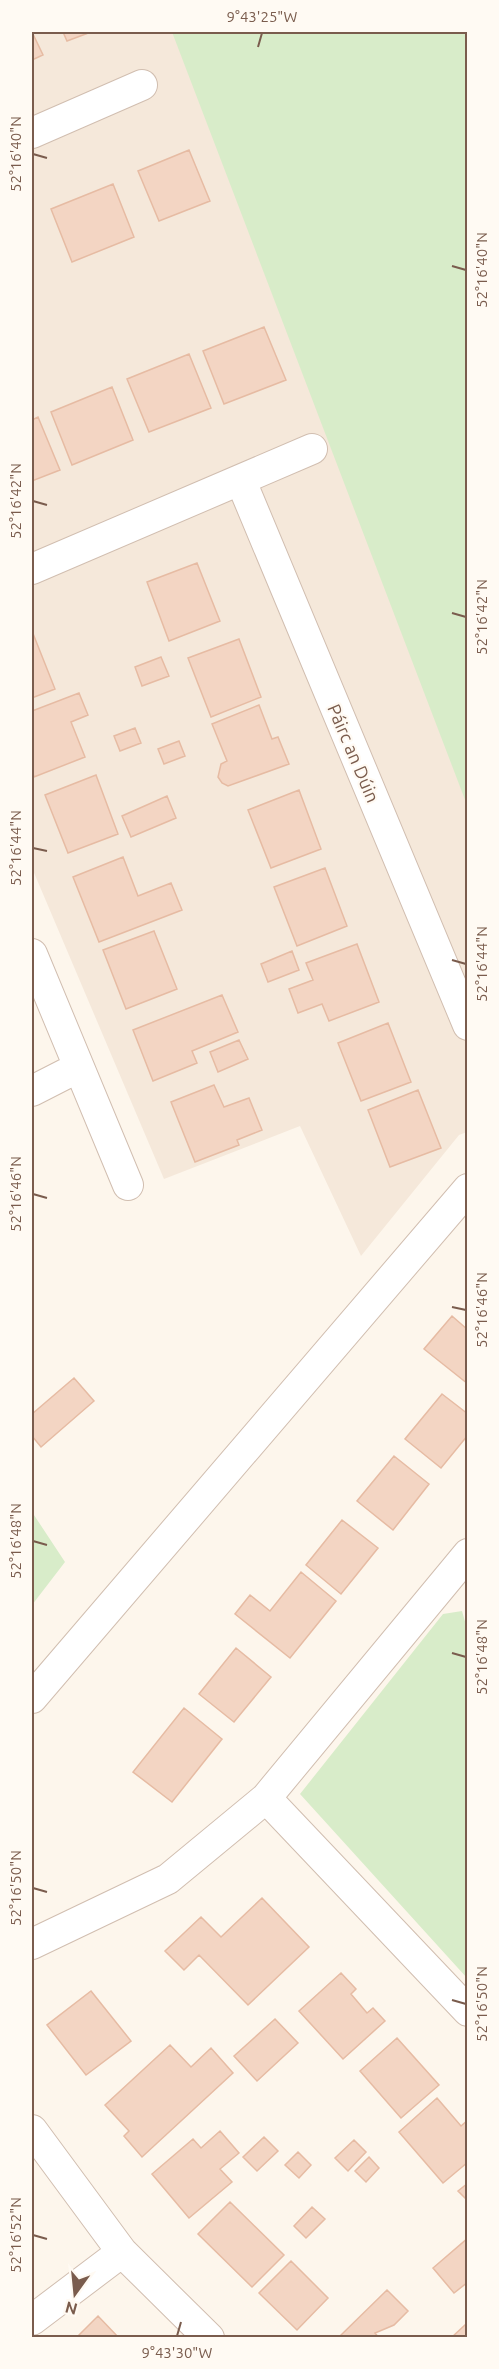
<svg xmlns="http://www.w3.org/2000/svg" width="499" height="2369" viewBox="0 0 499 2369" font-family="Ubuntu,sans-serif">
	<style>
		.residential { fill: #f5e8da }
		.green { fill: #d8ecc9 }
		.building { fill: #f3d5c3; stroke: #e6bba3; stroke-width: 1.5 }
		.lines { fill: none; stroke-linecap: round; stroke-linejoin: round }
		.street-casing { stroke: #d1beb0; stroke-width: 32 }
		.street { stroke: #fff; stroke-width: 30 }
		.ticks { fill: none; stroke: #7a5c4d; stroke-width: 2 }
		.labels { text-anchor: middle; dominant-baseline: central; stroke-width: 4.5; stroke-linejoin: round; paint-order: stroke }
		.street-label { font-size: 18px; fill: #7a5c4d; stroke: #fffaf3 }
		.neatline { fill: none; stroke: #7a5c4d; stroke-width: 2 }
		.ticks-label { font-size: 15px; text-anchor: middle; fill: #7a5c4d }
	</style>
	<rect width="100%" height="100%" fill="#fdf6ec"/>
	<path class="residential" d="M 32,32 L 177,32 L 467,786 L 467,1132 L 459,1135 L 361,1256 L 300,1126 L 164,1179 L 32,868 Z"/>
	<path class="green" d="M 172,32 L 467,32 L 467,805 Z
		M 32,1512 L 65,1562 L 32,1605 Z
		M 462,1611 L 468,1632 L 467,1978 L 300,1794 L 443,1614 Z"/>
	<path class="building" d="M 32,32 L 43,55 L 32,60 Z
		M 63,32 L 91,32 L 67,41 Z
		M 189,150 L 210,201 L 159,221 L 138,171 Z
		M 113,184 L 134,237 L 72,262 L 51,209 Z
		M 264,327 L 286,380 L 224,404 L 203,351 Z
		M 189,354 L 211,408 L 149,432 L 127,379 Z
		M 112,387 L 133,440 L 72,465 L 51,412 Z
		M 38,417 L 60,470 L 32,481 L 32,420 Z
		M 197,563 L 220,621 L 169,641 L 147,582 Z
		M 32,631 L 55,689 L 32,698 Z
		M 239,639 L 261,697 L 211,717 L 188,658 Z
		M 161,657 L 169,676 L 142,686 L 135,667 Z
		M 79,693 L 88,715 L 71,722 L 85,757 L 34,777 L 32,770 L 32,711 Z
		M 259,705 L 272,739 L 278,737 L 289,764 L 228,786 L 222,783 L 218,777 L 221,764 L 227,761 L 212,724 Z
		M 135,728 L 141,743 L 120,751 L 114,736 Z
		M 179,741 L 185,756 L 164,764 L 158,749 Z
		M 96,775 L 118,834 L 68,853 L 45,795 Z
		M 299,790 L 321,849 L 271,868 L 248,810 Z
		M 167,796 L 176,818 L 131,837 L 122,816 Z
		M 123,857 L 138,896 L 171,883 L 182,910 L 99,942 L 73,877 Z
		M 325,868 L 347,926 L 297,946 L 274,887 Z
		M 154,931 L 177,989 L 126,1009 L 103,950 Z
		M 357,944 L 379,1002 L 329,1021 L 322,1004 L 298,1013 L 289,989 L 313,980 L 306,963 Z
		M 292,951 L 299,970 L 268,982 L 261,964 Z
		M 222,995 L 238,1032 L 192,1051 L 197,1063 L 153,1081 L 133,1030 Z
		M 388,1023 L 411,1082 L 361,1101 L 338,1043 Z
		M 239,1040 L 248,1059 L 218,1072 L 210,1052 Z
		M 214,1085 L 224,1107 L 249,1098 L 262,1130 L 237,1140 L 239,1145 L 195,1162 L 171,1102 Z
		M 418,1090 L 441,1148 L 390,1167 L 368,1110 Z
		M 452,1316 L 468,1330 L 468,1384 L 424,1349 Z
		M 74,1378 L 94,1401 L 41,1447 L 32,1436 L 32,1414 Z
		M 442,1394 L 468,1414 L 468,1435 L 441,1468 L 405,1439 Z
		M 394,1456 L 429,1484 L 393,1530 L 357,1501 Z
		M 342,1520 L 378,1548 L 341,1594 L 306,1565 Z
		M 301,1572 L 336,1601 L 290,1658 L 235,1614 L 250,1595 L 270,1611 Z
		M 236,1648 L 271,1677 L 234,1722 L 199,1694 Z
		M 184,1708 L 222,1739 L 172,1802 L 133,1772 Z
		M 262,1898 L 309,1947 L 248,2005 L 199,1955 L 184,1970 L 165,1951 L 201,1917 L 221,1937 Z
		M 341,1973 L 356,1989 L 351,1994 L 367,2013 L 373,2008 L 385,2021 L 343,2059 L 299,2011 Z
		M 91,1991 L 131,2041 L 86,2075 L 47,2025 Z
		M 275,2019 L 298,2043 L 257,2081 L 234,2056 Z
		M 397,2038 L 439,2085 L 401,2118 L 360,2071 Z
		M 170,2045 L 191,2067 L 211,2048 L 233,2073 L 142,2157 L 124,2136 L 129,2131 L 105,2105 Z
		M 437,2098 L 461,2126 L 468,2120 L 468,2162 L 443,2183 L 399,2132 Z
		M 220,2131 L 239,2153 L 220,2169 L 232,2182 L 189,2218 L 152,2174 L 193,2139 L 201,2148 Z
		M 264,2137 L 278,2151 L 257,2171 L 243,2157 Z
		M 354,2140 L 366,2152 L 348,2171 L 335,2158 Z
		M 298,2152 L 311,2165 L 299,2178 L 285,2165 Z
		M 369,2157 L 379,2168 L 366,2182 L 355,2171 Z
		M 468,2183 L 468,2201 L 458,2191 Z
		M 230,2202 L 284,2255 L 252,2287 L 198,2234 Z
		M 312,2207 L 325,2219 L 306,2238 L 294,2226 Z
		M 468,2238 L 468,2282 L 454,2293 L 433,2268 Z
		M 291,2261 L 328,2298 L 297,2330 L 259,2293 Z
		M 387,2290 L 408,2311 L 394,2325 L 375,2333 L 379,2338 L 338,2338 Z
		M 98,2316 L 119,2338 L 76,2338 Z
		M 466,2324 L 468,2338 L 451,2338 Z"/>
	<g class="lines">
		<g class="street-casing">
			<path id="street" d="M 32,133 L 142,85
				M 241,481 L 468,1025
				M 32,569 L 312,449
				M 32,954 L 128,1185
				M 32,1091 L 79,1067
				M 32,1698 L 468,1189
				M 266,1798 L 468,2011
				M 32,1944 L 168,1879 L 266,1798 L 468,1554
				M 32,2130 L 122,2252 L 209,2338
				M 32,2320 L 122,2252"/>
		</g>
		<use href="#street" class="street"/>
	</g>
	<path class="ticks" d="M 258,47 L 262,33M 33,154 L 47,158M 452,266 L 466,270M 33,501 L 47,505M 452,613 L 466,617M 33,848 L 47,851M 452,960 L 466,964M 33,1194 L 47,1198M 452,1307 L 466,1310M 33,1541 L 47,1545M 452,1653 L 466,1657M 33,1888 L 47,1892M 452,2000 L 466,2004M 33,2235 L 47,2239M 177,2336 L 181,2322"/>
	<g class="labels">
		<g class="street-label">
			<text transform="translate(354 753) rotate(67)">Páirc an Dúin</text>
		</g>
	</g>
	<rect width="499" height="2369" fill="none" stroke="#fffaf3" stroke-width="66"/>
	<g transform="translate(75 2294) rotate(195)" stroke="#fffaf3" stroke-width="4.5" paint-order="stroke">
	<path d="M0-4.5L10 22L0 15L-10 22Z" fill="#7a5c4d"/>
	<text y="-9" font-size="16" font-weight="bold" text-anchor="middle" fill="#7a5c4d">N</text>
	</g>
	<rect x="33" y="33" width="433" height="2303" class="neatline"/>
	<g class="ticks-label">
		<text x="262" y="22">9°43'25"W</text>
		<text transform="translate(16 154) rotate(-90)" y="5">52°16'40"N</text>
		<text transform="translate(482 270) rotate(-90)" y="5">52°16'40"N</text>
		<text transform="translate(16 501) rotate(-90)" y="5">52°16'42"N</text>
		<text transform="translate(482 617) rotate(-90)" y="5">52°16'42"N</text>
		<text transform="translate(16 848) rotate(-90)" y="5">52°16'44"N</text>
		<text transform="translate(482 964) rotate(-90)" y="5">52°16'44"N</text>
		<text transform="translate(16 1194) rotate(-90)" y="5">52°16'46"N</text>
		<text transform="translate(482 1310) rotate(-90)" y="5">52°16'46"N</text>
		<text transform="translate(16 1541) rotate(-90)" y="5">52°16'48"N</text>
		<text transform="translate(482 1657) rotate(-90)" y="5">52°16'48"N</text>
		<text transform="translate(16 1888) rotate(-90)" y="5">52°16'50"N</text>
		<text transform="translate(482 2004) rotate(-90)" y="5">52°16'50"N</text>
		<text transform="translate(16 2235) rotate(-90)" y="5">52°16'52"N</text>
		<text x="177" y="2358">9°43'30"W</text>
	</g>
</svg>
